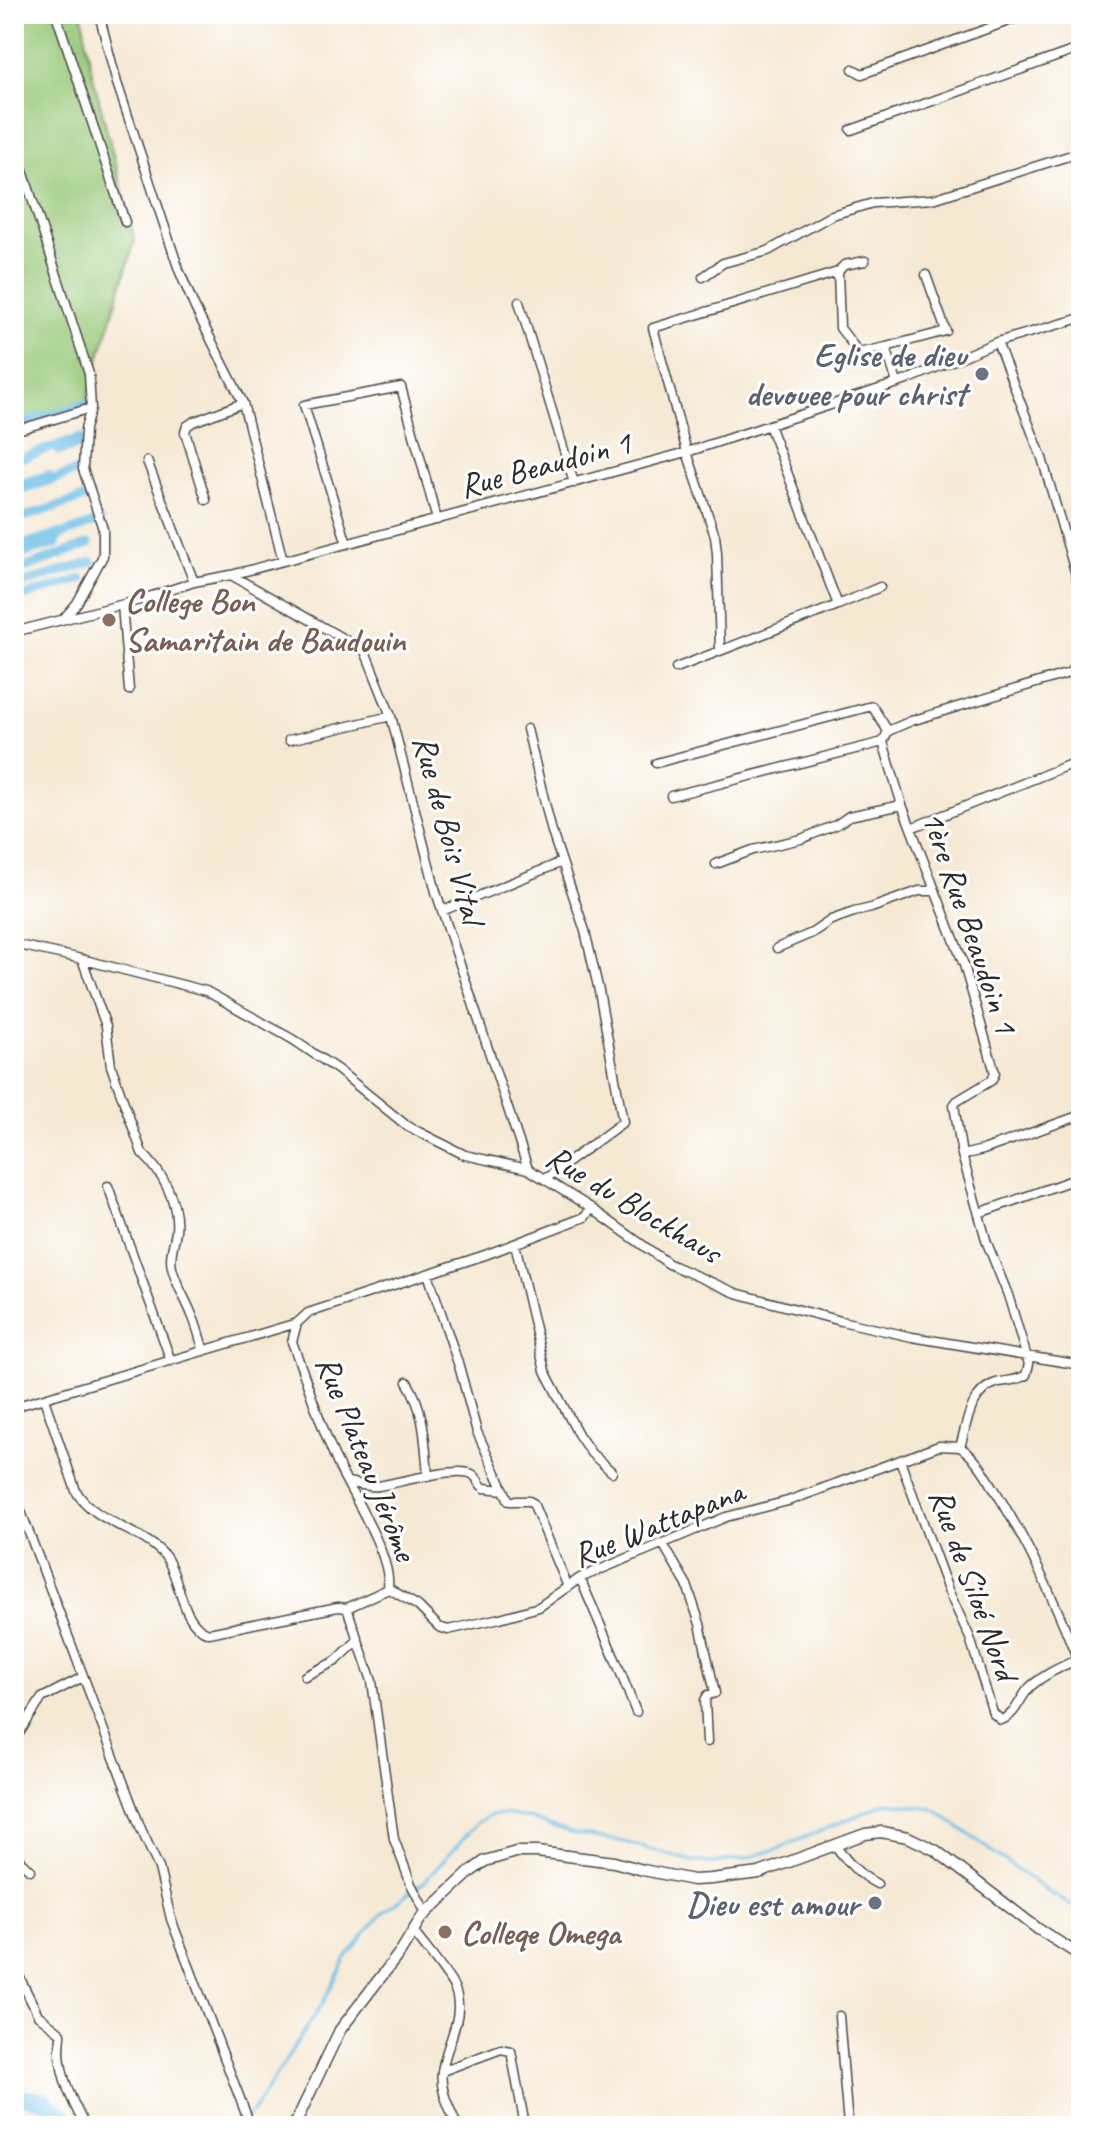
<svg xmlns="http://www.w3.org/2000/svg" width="1095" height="2140" viewBox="0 0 1095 2140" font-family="Caveat,sans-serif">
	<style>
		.green { fill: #97c878; stroke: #617a52; stroke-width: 2 }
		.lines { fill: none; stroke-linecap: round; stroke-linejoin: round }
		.stream { stroke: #6abee6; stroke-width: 3 }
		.canal { stroke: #6abee6; stroke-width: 9 }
		.river { stroke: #6abee6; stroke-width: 16 }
		.minor-casing { stroke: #494844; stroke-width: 11 }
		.tertiary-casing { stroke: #494844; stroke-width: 13 }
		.minor { stroke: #fff; stroke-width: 8 }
		.tertiary { stroke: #fff; stroke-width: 10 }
		.worship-dot { fill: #6b7280; stroke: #fff; stroke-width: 3 }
		.education-dot { fill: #8d6e63; stroke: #fff; stroke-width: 3 }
		.labels { text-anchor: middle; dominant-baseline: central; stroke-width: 6; stroke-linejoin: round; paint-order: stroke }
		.worship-label { font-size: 34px; font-weight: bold; fill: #5b616d; stroke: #fff; text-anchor: end }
		.street-label { font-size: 34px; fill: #2b2b2b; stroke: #fff }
		.education-label { font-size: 34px; font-weight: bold; fill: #785e54; stroke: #fff; text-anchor: start }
	</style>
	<rect width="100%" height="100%" fill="#fff"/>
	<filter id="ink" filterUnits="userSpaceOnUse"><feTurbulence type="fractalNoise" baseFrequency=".0125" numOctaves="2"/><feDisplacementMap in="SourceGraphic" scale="16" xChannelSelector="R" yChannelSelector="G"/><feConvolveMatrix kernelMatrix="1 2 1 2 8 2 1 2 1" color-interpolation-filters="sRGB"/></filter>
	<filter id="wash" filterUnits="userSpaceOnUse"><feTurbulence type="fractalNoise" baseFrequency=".006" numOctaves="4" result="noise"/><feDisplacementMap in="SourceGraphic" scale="32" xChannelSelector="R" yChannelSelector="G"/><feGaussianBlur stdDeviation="1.8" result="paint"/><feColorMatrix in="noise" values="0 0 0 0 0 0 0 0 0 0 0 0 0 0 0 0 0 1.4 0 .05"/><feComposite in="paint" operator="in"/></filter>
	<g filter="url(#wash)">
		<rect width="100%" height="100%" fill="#f6e9d4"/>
		<path class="green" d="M 14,14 L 82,14 L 91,68 L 135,241 L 86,402 L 14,424 Z"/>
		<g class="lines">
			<path class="stream" d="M 237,2126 L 253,2111 L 324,2001 L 346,1958 L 382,1913 L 424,1882 L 478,1822 L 491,1815 L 504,1814 L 529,1818 L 573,1833 L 625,1842 L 692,1861 L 712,1863 L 748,1858 L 780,1848 L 887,1803 L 934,1809 L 1048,1892 L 1081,1910"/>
			<path class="canal" d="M 14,426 L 85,404
				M 59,451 L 80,445
				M 14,460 L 80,438
				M 14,485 L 49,475
				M 14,493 L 80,470
				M 14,520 L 90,496
				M 14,547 L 61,533
				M 14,556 L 56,544 L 58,536 L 99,521
				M 14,572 L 89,544
				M 14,586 L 92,562
				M 14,599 L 82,579"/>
			<path class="river" d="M 14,2096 L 45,2101 L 74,2126"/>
		</g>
	</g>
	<g filter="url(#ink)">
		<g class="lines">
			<g class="minor-casing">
				<path id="minor" d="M 56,14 L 125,222
					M 99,14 L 117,83 L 179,270 L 195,308 L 243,403 L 283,561
					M 853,69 L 862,74 L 1028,14
					M 851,130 L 1081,48
					M 14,143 L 89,374 L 91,408 L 85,429 L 83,469 L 103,529 L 103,556 L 77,603 L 64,618
					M 865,261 L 844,265 L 838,272 L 840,328 L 859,353 L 886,347 L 897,383
					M 703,277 L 723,263 L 768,251 L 832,215 L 873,203 L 933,199 L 1081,152
					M 519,302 L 574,483
					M 997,342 L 1042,458 L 1081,592
					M 886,347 L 946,331 L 926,275
					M 769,425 L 838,605
					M 14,431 L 91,408
					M 147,461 L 194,582
					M 206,500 L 185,432 L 187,426 L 193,422 L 243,403
					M 347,544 L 304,405 L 401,387 L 437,520
					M 231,575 L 365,651 L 391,716 L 436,892 L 528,1169
					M 122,605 L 129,690
					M 14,632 L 140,600 L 194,582 L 231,575 L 687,452 L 907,380 L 997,342 L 1081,318
					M 720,650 L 717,553 L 715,536 L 687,452 L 653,328 L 838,272
					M 676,668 L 838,605 L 880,587
					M 527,729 L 552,832 L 585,931 L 599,991 L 623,1122 L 545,1179
					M 289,740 L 391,716
					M 656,763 L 872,706 L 888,731
					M 671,796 L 883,742
					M 911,828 L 1081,760
					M 716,864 L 753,850 L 801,839 L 836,825 L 849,816 L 902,805
					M 442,911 L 562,862
					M 14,944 L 73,957 L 206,991 L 292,1039 L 338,1070 L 407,1126 L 465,1155 L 528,1169 L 591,1208 L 669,1264 L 736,1293 L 841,1321 L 912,1337 L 1081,1365
					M 777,948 L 812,933 L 831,920 L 854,912 L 871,908 L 919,891 L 935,891
					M 82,959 L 106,1026 L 111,1066 L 142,1153 C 162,1172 179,1202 176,1231 C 174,1245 169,1255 172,1268 C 176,1285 186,1299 192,1315 C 197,1326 200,1339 204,1351
					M 962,1155 L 983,1150 L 1081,1115
					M 108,1186 L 171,1361
					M 979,1213 L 1081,1177
					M 515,1244 L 545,1371 L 578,1434 L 591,1453 L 612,1472
					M 428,1274 L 459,1366 L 477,1432 L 509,1501 L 529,1501 L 533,1503 L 568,1587
					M 407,1382 C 425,1410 425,1443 428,1476
					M 44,1399 L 76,1491 C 94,1523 144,1530 165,1556 C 181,1577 180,1625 209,1633 L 338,1607 L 347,1608 L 386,1590 L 388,1588 C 392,1557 354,1498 340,1469 C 321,1428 308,1384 292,1342 L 297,1323 L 308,1313 L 485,1255 L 585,1217 L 591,1208
					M 14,1407 L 297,1323
					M 960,1447 C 967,1424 970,1391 996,1383 C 1007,1380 1015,1382 1026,1375 L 1029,1364 L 1008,1295 L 987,1243 L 962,1155 L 954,1105 L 957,1101 L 992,1080 L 995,1073 L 964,965 L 902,805 L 883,742 L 888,731 L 911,721 L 1069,673 L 1081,660
					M 960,1447 C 978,1459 987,1477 998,1495 C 1032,1550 1058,1608 1081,1668
					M 900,1460 L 948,1590 L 970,1638 L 993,1713 L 1001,1720 C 1017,1715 1020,1696 1031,1686 C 1045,1674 1061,1667 1078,1659
					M 347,1482 C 358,1484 368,1487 378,1486 C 398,1483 457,1466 472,1474 C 479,1478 478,1484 484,1488 L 504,1490
					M 14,1493 L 141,1829 L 159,1868 L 171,1919 L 249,2122
					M 663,1544 L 687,1585 L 700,1624 L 715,1693 L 708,1695 L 705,1700 L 707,1742
					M 580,1578 L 618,1666 L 636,1712
					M 388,1588 L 418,1606 L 439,1627 L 448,1630 L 500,1618 L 539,1607 L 580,1578 L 726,1517 L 788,1501 L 939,1446 L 960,1447
					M 347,1608 L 372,1681 L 394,1839 L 411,1884 L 426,1913
					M 305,1676 L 336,1661 L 358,1640
					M 14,1741 L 42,1698 L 83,1677
					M 835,1845 C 847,1862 858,1874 877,1884
					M 14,1855 L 30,1870
					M 413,1931 C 424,1946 446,1972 454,1987 C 467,2016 445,2044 442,2072 C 439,2090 451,2110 457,2126
					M 14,1966 L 38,2015 L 61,2033 C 61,2039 60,2046 60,2052 C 61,2079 73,2103 85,2126
					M 839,2016 L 848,2126
					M 1081,2024 L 1073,2036 L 1081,2072
					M 442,2071 L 501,2049 L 511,2051 L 525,2126"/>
			</g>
			<g class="tertiary-casing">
				<path id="tertiary" d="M 294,2126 L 340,2030 L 401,1951 L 421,1918 L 470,1872 L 485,1861 L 516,1852 L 537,1852 L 614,1862 L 643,1870 L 693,1880 L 711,1879 L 759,1873 L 865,1834 L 881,1832 L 908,1837 L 935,1850 L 1038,1929 L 1081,1956"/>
			</g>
			<use href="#minor" class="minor"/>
			<use href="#tertiary" class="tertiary"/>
		</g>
	</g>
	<g class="worship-dot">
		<circle cx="982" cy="374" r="8"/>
		<circle cx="875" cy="1903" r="8"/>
	</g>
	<g class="education-dot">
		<circle cx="109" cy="620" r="8"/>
		<circle cx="445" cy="1932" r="8"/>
	</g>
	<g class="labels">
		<g class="worship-label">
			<text x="966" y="354">Eglise de dieu<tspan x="966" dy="39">devouee pour christ</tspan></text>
			<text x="859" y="1903">Dieu est amour</text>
		</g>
		<g class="street-label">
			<text transform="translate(545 464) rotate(-15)">Rue Beaudoin 1</text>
			<text transform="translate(449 829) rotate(75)">Rue de Bois Vital</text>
			<text transform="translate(970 922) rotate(71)">1ère Rue Beaudoin 1</text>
			<text transform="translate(634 1204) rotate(31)">Rue du Blockhaus</text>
			<text transform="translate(367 1458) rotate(68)">Rue Plateau Jérôme</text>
			<text transform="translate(658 1523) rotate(-22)">Rue Wattapana</text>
			<text transform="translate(974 1584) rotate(70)">Rue de Siloé Nord</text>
		</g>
		<g class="education-label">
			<text x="125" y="600">College Bon<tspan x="125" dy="39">Samaritain de Baudouin</tspan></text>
			<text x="461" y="1932">Colleqe Omega</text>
		</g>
	</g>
	<rect width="1095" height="2140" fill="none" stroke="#fff" stroke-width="48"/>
</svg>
